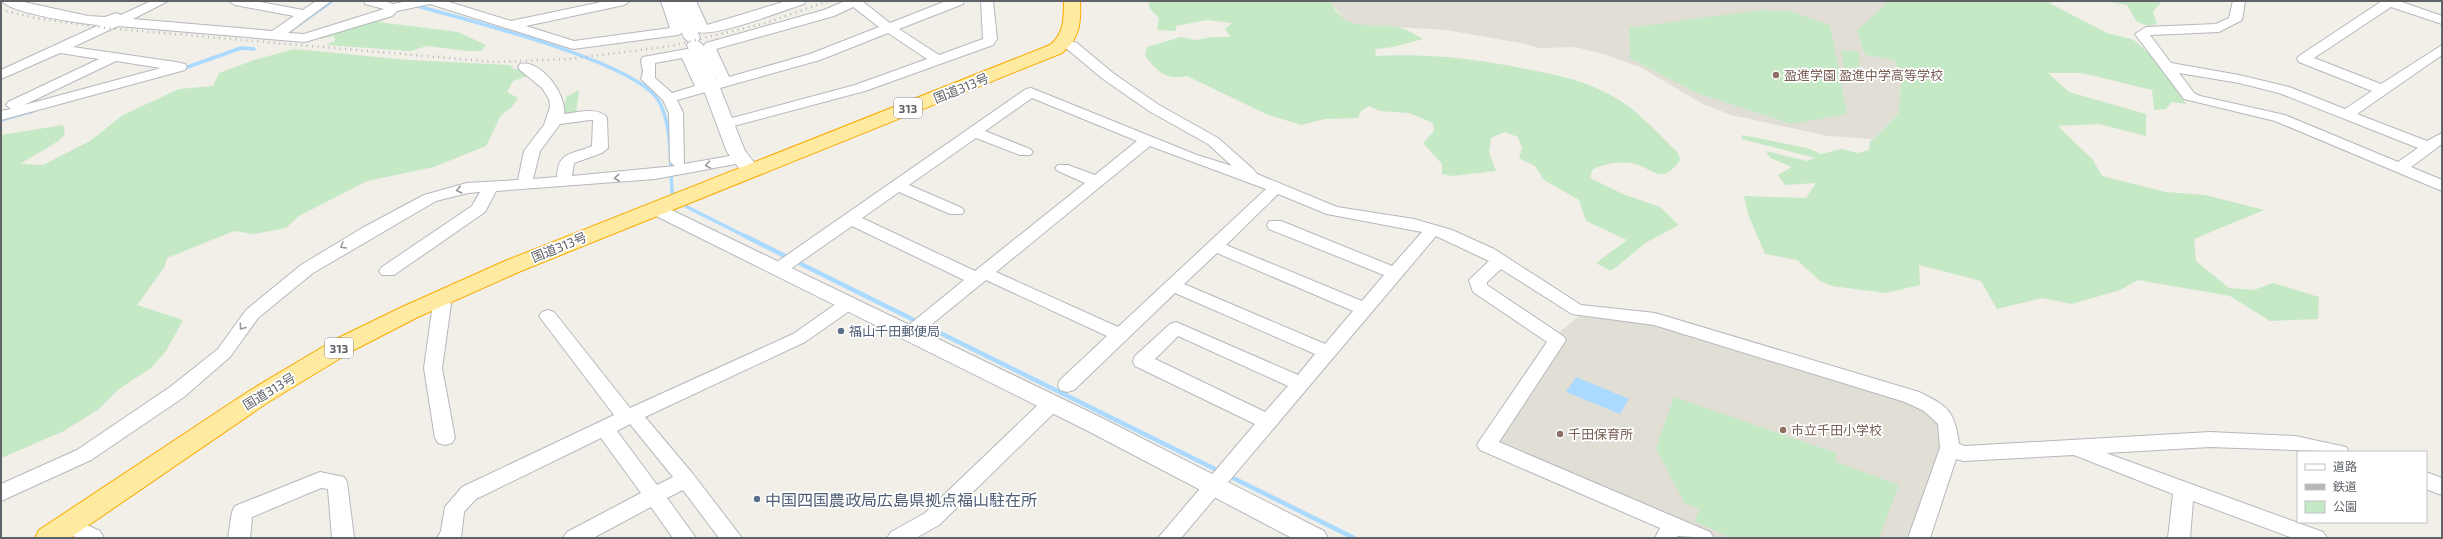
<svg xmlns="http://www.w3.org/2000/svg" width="2443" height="539" viewBox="0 0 2443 539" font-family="'Exo 2','Noto Sans JP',sans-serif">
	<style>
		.education { fill: #e1ded6 }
		.green { fill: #c5e8c5 }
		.water { fill: #aadaff }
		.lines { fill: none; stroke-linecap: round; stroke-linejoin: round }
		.stream-far1 { stroke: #aadaff; stroke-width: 3.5 }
		.stream { stroke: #aadaff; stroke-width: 4.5 }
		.minor-casing { stroke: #b5b8bc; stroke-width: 2 }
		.tertiary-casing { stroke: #b5b8bc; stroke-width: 2 }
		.trunk-casing { stroke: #f9ab00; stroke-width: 2 }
		.minor { fill: #fff; fill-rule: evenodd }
		.tertiary { fill: #fff; fill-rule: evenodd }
		.trunk { fill: #feeaa1; fill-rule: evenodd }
		.rail { stroke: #b6b7b8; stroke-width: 2.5; stroke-dasharray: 1 4.5; stroke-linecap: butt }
		.oneway { stroke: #979a9d }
		.education-dot { fill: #8d6e63; stroke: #fff; stroke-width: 1.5 }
		.service-dot { fill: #5c6f8a; stroke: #fff; stroke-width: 1.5 }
		.labels { text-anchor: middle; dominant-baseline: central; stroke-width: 3.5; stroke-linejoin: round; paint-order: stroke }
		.shield { fill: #fff; stroke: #8f9295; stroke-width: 1 }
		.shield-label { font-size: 12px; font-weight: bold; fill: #5f6368 }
		.education-label { font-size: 13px; fill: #785e54; stroke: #fff; text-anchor: start }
		.street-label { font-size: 13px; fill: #5f6368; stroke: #fff }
		.service-label { font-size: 13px; fill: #4e5e75; stroke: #fff; text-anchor: start }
		.near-service-label { font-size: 16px; fill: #4e5e75; stroke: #fff; text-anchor: start }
	</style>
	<rect width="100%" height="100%" fill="#f1efe8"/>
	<path class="education" d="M 1330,1 L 1889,1 L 1857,32 L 1865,55 L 1895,60 L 1901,82 L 1899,113 L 1874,139 L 1828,136 L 1731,115 L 1703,104 L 1640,67 L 1603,54 L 1575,47 L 1539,48 L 1526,44 L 1447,30 L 1355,25 L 1345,21 Z
		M 1579,316 L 1645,323 L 1926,408 L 1946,434 L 1910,538 L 1716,538 L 1498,443 L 1556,335 Z"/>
	<path class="green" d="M 1148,1 L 1330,1 C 1348,36 1370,20 1401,28 C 1408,30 1416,35 1423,39 L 1393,47 L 1375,49 L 1376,56 C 1428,53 1480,59 1531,70 C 1561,76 1587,81 1614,97 C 1638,110 1658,134 1678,153 L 1680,160 C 1663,184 1657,172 1638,165 C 1623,160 1605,163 1592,170 L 1590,178 L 1623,194 L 1660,207 L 1679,225 L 1647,242 L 1611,271 L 1596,263 L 1627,240 L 1586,221 L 1579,200 L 1544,180 L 1535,166 L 1519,158 L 1522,148 L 1518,137 L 1505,132 L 1491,138 L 1489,152 L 1496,171 L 1452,176 L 1442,174 L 1442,164 L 1423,143 L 1434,131 L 1433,123 L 1409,113 L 1380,111 L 1369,106 L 1361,111 L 1358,118 L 1325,119 L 1301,125 L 1266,114 L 1187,76 C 1163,80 1159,72 1145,56 L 1147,47 L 1181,37 L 1195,40 L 1213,37 L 1231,37 L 1225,29 L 1232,23 L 1207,20 L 1176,26 L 1176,31 L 1157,30 L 1159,18 L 1150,9 Z
		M 1889,1 L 2063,1 L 2049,3 L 2107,33 L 2134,40 L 2158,62 L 2186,104 L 2172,102 L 2166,109 L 2154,110 L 2152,90 L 2082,73 L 2048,73 L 2069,92 L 2146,114 L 2146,136 L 2099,124 L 2058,126 L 2093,160 L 2102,176 L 2166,192 L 2205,195 L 2264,210 L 2194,239 L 2196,261 L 2229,288 L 2254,290 L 2273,283 L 2319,297 L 2318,319 L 2270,321 L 2230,296 L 2138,280 L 2120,290 L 2072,304 L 2042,298 L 1997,309 L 1981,281 L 1919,265 L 1920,285 L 1886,293 L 1832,286 L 1820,281 L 1797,260 L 1765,254 L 1748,214 L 1744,196 L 1806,198 L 1816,183 L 1785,185 L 1778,175 L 1792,167 L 1770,158 L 1766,151 L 1807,161 L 1815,158 L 1742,139 L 1742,135 L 1807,148 L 1821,154 L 1842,149 L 1858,153 L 1869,150 L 1870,141 L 1874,139 L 1899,113 L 1901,82 L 1895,60 L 1865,55 L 1857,31 Z
		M 2104,1 L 2162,1 L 2153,12 L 2157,24 L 2150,26 L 2137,22 L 2127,5 Z
		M 1759,10 L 1790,11 L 1830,25 L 1847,114 L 1791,124 L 1694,92 L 1630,58 L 1629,28 Z
		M 389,15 L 392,17 L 378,22 L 458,32 L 486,45 L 481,51 L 467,51 L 427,46 L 411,51 L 326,45 L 336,40 L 333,36 L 320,39 L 321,36 Z
		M 294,49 L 408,60 L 510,65 L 515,70 L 523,67 L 532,72 L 525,77 L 513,81 L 507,92 L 518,98 L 512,107 L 501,115 L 486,146 L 434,167 L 367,181 L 299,216 L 286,228 L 254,234 L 234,231 L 167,258 L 164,268 L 137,305 L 183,320 L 166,351 L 151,368 L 119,389 L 99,409 L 64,431 L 1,458 L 1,135 L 63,125 L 65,134 C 59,144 32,155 21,164 L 43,165 L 90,141 L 123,115 L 179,89 L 213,86 L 219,73 L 254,60 Z
		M 1841,50 L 1859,52 L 1860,76 L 1845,73 Z
		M 579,90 L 576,113 L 564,115 L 566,97 Z
		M 1674,397 L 1836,453 L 1836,462 L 1899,485 L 1879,538 L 1731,538 L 1694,521 L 1700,509 L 1685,504 L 1656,448 Z"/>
	<path class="water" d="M 1576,377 L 1629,399 L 1620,414 L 1566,392 Z"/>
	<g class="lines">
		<path class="stream-far1" d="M 400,1 L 408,4
			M 414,5 C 466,20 626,59 656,97 C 673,119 670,166 672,192 L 677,197
			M 289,34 L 292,29 L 332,1
			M 182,69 L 241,48 L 254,49
			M 1,120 L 33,111
			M 682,202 L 687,207 L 747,237"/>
		<path class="stream" d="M 745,236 L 789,258
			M 795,261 L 918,322
			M 924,325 L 1221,472
			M 1227,475 L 1354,538"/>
		<g class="minor-casing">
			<path id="minor" d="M 2,1 L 19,1 L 88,16 L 105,17 L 116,13 L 121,15 L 151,1 L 168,1 L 133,19 L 272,31 L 294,16 L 235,5 L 229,1 L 255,1 L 303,10 L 316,1 L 331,1 L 288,33 L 304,34 L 384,9 L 365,4 L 364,1 L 384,1 L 393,4 L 408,1 L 446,1 L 511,21 L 606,1 L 630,1 L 624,5 L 526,26 L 574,41 L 670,28 L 661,1 L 673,1 L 685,31 L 678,35 L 573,49 L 430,4 L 397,11 L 392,16 L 305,42 L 118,26 L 73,47 L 176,62 L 185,64 L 187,67 L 185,70 L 1,120 L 1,111 L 11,109 L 6,105 L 8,102 L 99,59 L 60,53 L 1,79 L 1,70 L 99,25 C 82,24 10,13 2,1 ZM 116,61 L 161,68 L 24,105 Z
				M 684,1 L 696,1 L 707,25 L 786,1 L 805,1 L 804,4 C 781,11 717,37 697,32 L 695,29 Z
				M 845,1 L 862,1 L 890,23 L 946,1 L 964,1 L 963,4 L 899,29 L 939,55 L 983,39 L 981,1 L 993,1 L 997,39 L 993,45 L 865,91 L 726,128 L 721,127 L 719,124 L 721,121 L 855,85 L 927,59 L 888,33 L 820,60 L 677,100 L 683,113 L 684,164 L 741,154 L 746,156 L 749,159 L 746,162 L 655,179 L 496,191 L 485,212 L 394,275 L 382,275 L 379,271 L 382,267 L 472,206 L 480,192 L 468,193 L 436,201 L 313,273 L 258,318 L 230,357 L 184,397 L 91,460 L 1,501 L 1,484 L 77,450 L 170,387 L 218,349 L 246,310 L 301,265 L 364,227 L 424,195 L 467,183 L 518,180 L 524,151 L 544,125 L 550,107 L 549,99 L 542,88 L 520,70 L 518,67 L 520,64 C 541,59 567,95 564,114 C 576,113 599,106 607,118 L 608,148 L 602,153 L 574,163 L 572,176 L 675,166 L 670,162 L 669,113 L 663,100 L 641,79 L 643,72 L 641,60 L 643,57 L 687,49 L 692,50 L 707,83 L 717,80 L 702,48 L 706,43 L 824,10 ZM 853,7 L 879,27 L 810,54 L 729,77 L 716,49 L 834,16 ZM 682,58 L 695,86 L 672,93 L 655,78 L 655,63 ZM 590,120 L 593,120 L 592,146 C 573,155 558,150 557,177 L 533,179 L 540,151 L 560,124 Z
				M 2233,1 L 2245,1 L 2242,20 L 2219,32 L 2150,35 L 2171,63 L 2239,75 L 2289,87 L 2345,109 L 2372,91 L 2299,62 L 2297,59 L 2299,56 L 2382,1 L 2399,1 L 2442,16 L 2442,24 L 2391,7 L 2314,58 L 2381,84 L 2442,45 L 2442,55 L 2357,114 L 2427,141 L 2442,133 L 2442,144 L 2411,167 L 2442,180 L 2442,191 L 2275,121 L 2184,99 L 2135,34 L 2146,27 L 2216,24 L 2229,18 ZM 2179,73 L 2239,83 L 2279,93 L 2418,148 L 2398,162 L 2285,115 L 2200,96 L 2194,93 Z
				M 1065,39 L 1077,43 L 1113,73 L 1159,105 L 1218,138 L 1253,169 L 1257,174 L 1337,207 L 1414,219 L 1452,230 L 1494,249 L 1581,305 L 1655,313 L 1919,392 C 1948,406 1955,411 1959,444 L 1965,446 L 2210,432 L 2295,436 L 2346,447 L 2349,452 L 2210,447 L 2106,453 L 2323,532 L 2327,538 L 2293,538 L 2193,501 L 2190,538 L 2168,538 L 2173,494 L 2074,455 L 1963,461 L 1956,459 L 1930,538 L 1908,538 L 1940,448 L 1938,424 L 1924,411 L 1905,402 L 1654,325 L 1572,314 L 1501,269 L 1487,282 L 1487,285 L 1563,336 L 1566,340 L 1499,442 L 1710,532 L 1714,538 L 1677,536 L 1677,538 L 1655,538 L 1660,528 L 1480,450 L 1477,445 L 1480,440 L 1547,342 L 1473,292 L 1469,280 L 1489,261 L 1436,236 L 1181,538 L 1158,538 L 1255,424 L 1135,366 L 1133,361 L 1135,356 L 1170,324 L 1176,322 L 1298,375 L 1315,354 L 1175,293 L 1074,390 L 1067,392 L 1060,390 L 1058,385 L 1060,380 L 1107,336 L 986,280 L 916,337 L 910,339 L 904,337 L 901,333 L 904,329 L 964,280 L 852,226 L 786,272 L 774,272 L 772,268 L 774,264 L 1026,89 L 1031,88 L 1197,155 L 1232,166 L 1208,144 L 1149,111 L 1103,79 L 1067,49 L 1058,43 ZM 1032,98 L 1137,141 L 1095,175 L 1068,165 L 1058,165 L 1055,168 L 1058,171 L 1085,183 L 975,271 L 862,218 L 899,192 L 950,214 L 962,214 L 964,211 L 962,208 L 909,185 L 976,138 L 1020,155 L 1030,155 L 1033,152 L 1030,149 L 985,131 ZM 1150,146 L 1266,189 L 1118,327 L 996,272 ZM 1278,194 L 1327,214 L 1422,232 L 1392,266 L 1281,221 L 1269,221 L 1267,225 L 1269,229 L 1384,275 L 1362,301 L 1226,245 ZM 1217,253 L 1353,311 L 1325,344 L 1184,284 ZM 1178,336 L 1288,386 L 1265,412 L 1155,359 Z
				M 439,292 L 445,294 L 451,304 L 442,368 L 455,438 L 452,443 L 445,445 L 438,443 L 435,438 L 424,368 L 433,304 L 430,298 L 433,294 Z
				M 849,297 L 855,299 L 858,303 L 855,307 L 805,342 L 645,417 L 693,474 L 742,538 L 719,538 L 683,490 L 667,498 L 696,538 L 673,538 L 651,507 L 593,538 L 563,538 L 567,532 L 641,493 L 601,438 L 476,499 L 464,512 L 461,538 L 437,538 L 441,531 L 445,507 L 462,487 L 614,415 L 542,320 L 539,316 L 542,312 L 548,310 L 554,312 L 630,408 L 793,334 L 843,299 ZM 630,424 L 673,477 L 657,485 L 617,431 Z
				M 1052,396 L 1059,398 L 1062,403 L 1059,408 L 939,525 L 916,538 L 887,538 L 891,532 L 925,513 L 1045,398 Z
				M 320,472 L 344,477 L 347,482 L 354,538 L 332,538 L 328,489 L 321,488 L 252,517 L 250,538 L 228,538 L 232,512 L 235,506 Z
				M 2426,472 L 2442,478 L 2442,495 L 2426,489 Z"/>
		</g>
		<g class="tertiary-casing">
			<path id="tertiary" d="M 670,1 L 686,1 L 700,38 L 698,41 L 703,45 L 745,151 L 761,171 L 758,175 L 744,175 L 727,152 L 687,45 L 689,42 L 684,38 Z
				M 657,203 L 1104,419 L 1324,531 L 1328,538 L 1292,538 L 1088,431 L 650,213 L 647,209 L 650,205 Z
				M 67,516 L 100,531 L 104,538 C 87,538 63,539 54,526 L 58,519 Z"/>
		</g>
		<g class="trunk-casing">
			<path id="trunk" d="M 1064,1 L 1080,1 C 1081,22 1080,39 1062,53 L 521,271 L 418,317 L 352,351 L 267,403 L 70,538 L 35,538 L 39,530 L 249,391 L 336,339 L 402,307 L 505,261 L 1050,45 C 1064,34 1064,18 1064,1 Z"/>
		</g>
		<use href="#minor" class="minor"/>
		<use href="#tertiary" class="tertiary"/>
		<use href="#trunk" class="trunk"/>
		<path class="rail" d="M 1,10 L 36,18 L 106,28 L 494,62 L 569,59 L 671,46 L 766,23 L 828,1"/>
	</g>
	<defs><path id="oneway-chevron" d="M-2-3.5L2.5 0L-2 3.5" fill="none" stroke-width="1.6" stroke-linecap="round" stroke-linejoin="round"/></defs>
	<g class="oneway">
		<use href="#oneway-chevron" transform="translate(708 165) rotate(170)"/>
		<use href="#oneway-chevron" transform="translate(617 178) rotate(174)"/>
		<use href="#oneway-chevron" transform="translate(459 190) rotate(168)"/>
		<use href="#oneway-chevron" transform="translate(343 246) rotate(149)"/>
		<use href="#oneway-chevron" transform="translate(242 327) rotate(126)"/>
	</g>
	<g class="education-dot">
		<circle cx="1776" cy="75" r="4"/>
		<circle cx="1783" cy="430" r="4"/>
		<circle cx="1560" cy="434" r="4"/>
	</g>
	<g class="service-dot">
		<circle cx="841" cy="331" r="4"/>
		<circle cx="757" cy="499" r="4"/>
	</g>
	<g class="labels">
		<g class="shield">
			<rect x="894" y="98" width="28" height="20" rx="3"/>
			<rect x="325" y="338" width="28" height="20" rx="3"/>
		</g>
		<g class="shield-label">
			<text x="908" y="108">313</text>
			<text x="339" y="348">313</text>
		</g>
		<g class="education-label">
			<text x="1784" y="75">盈進学園 盈進中学高等学校</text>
			<text x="1791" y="430">市立千田小学校</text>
			<text x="1568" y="434">千田保育所</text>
		</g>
		<g class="street-label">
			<text transform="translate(961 88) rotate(-22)">国道313号</text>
			<text transform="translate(559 247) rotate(-22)">国道313号</text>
			<text transform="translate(269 391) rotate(-31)">国道313号</text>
		</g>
		<g class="service-label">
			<text x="849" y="331">福山千田郵便局</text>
		</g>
		<g class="near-service-label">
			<text x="765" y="499">中国四国農政局広島県拠点福山駐在所</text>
		</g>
	</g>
	<rect width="2443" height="539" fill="none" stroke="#5f6368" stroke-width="4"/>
	<rect x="2297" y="451" width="130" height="72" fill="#ffffff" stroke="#bfc1c3"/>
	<rect x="2305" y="464" width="20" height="6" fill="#ffffff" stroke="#bfc1c3"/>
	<text x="2333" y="471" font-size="12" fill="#5f6368">道路</text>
	<rect x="2305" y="484" width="20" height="6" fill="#b6b7b8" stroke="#bfc1c3"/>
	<text x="2333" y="491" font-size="12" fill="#5f6368">鉄道</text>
	<rect x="2305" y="501" width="20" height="12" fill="#c5e8c5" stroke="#bfc1c3"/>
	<text x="2333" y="511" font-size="12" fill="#5f6368">公園</text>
</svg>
